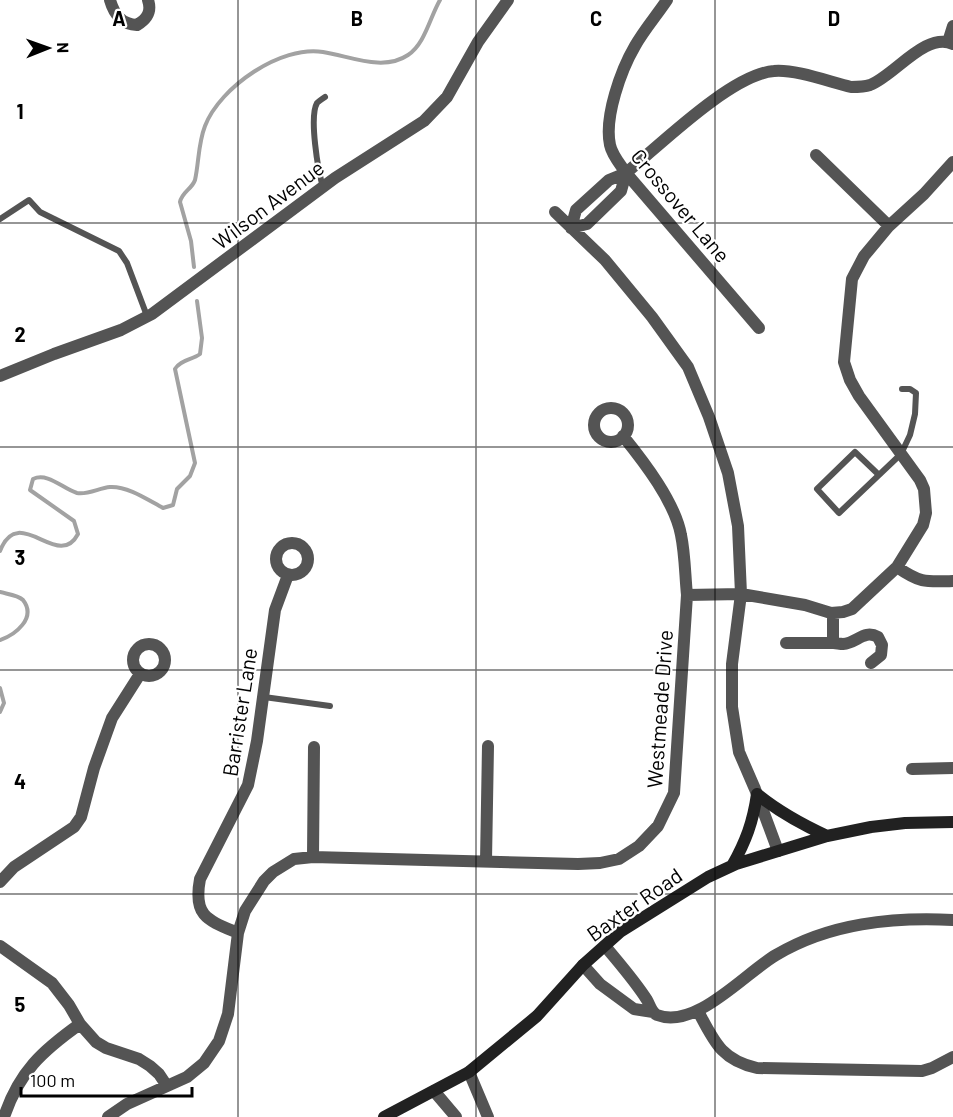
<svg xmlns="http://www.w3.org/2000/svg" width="953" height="1117" viewBox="0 0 953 1117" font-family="Barlow,sans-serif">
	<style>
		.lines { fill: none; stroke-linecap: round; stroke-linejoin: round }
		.stream { stroke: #a2a2a2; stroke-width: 4 }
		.service { stroke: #545454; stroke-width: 6 }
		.minor { stroke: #545454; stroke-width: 12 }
		.secondary { stroke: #212121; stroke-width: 12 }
		.grid { fill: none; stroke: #000; stroke-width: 1.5; stroke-opacity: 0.55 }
		.labels { text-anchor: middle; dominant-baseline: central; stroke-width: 4.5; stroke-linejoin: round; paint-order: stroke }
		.street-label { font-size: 21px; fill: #000; stroke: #fff }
		.grid-label { font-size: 20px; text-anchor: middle; font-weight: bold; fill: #000; stroke: #fff; stroke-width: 4.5; stroke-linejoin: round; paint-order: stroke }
	</style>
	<rect width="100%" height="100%" fill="#fff"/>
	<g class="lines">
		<path class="stream" d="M 194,267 L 191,241 L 180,202 C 182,192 192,189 195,180 C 199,162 198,144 205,126 C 220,87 281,45 323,52 C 350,56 383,72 408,55 C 425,44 430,17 440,0
			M 0,551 C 19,502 58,572 78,534 L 74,521 L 30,490 L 33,479 C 48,472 63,489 77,493 C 88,495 99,488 110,487 C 128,486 148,500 163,508 L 173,505 L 177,489 L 190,476 L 195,463 L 175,369 C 180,360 192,360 200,354 L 202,338 L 197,301
			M 0,592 C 7,594 18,595 23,600 C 37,618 15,635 0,640
			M 0,688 L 4,703 L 0,712"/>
		<path class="service" d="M 323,187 C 318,171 309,117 317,103 C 319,101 322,99 325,97
			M 0,219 L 29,200 L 40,212 L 119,251 L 127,263 L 147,316
			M 879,475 L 855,452 L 817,489 L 839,513 L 901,454 L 910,435 L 915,414 L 916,393 L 910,389 L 902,389
			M 264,697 L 330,706"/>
		<path class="minor" d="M 110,0 C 114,14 121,24 137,25 C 147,19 152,12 148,0
			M 667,0 C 657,15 644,30 635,46 C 621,70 604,117 610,145 C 612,155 620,164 626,173 L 759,328
			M 948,42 L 953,26
			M 816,155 L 889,226
			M 626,173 L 621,191 L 587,224 L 571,228 L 576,210 L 609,180 L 626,173 C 660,145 732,74 774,71 C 795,69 830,82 851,87 C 858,87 864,87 870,85 C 894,76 926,31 953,44
			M 555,212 L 605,260 L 652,317 L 688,367 L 709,417 L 728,473 L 738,526 L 741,594 L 732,664 L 732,707 L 739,752 L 755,789 L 778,851
			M 0,376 L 54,354 L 121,330 L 152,314 L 335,178 L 424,121 L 447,97 L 478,42 L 508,0
			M594 425a17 17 0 1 1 34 0a17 17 0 1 1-34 0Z
			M 623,436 C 644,462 675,502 681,535 C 685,554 685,575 687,595
			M276 559a16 16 0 1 1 32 0a16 16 0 1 1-32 0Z
			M 897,567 C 920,583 925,582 953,581
			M 833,613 L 833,643 C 836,643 840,644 843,644 C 857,643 864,629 878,637 L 882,645 L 881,655 L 871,663
			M 786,643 L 833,643
			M133 660a16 16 0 1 1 32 0a16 16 0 1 1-32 0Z
			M 912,769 L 953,768
			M 313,857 L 314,747
			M 486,861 L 488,746
			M 0,882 L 14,867 L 74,827 L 81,817 L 94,768 L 112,718 L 140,674
			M 238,933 C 207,920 193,916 200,879 L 248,785 L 257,741 L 275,610 L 288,575
			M 0,946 L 52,983 L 69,1005 L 80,1024 L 96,1042 L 106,1048 L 139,1059 L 150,1066 L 159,1074 L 167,1086
			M 605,946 C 619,963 635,981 647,1000 C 650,1005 651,1012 657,1015 C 696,1030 745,973 776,955 C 830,923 892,917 953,920
			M 583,965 L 600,984 L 634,1009 L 653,1012
			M 698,1011 C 714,1041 721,1060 757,1068 L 922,1071 L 932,1068 L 953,1057
			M 469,1072 L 488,1117
			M 434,1091 L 456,1117
			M 4,1117 C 19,1072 42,1051 80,1024
			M 108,1117 L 127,1104 L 187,1077 L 204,1063 L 219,1041 L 228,1014 L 238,933 L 245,911 L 264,881 L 273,872 L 294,859 L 313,857 L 578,864 L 600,863 L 619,859 L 639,846 L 658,826 L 674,793 L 687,595 L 741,594 L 805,605 L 831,613 L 843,612 L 852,609 L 897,567 L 923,525 L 926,513 L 924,489 L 920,480 L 859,396 L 850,380 L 844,362 L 852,279 L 864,256 L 889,226 L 924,194 L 953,162"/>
		<path class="secondary" d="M 757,794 C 779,812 801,824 827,836
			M 732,866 C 746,841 753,822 757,794
			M 384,1117 L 469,1072 L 537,1016 L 583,965 L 620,932 L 708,877 L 736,864 L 827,836 L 871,827 L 905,823 L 953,822"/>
	</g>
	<path class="grid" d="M 238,0 L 238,1117M 476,0 L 476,1117M 715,0 L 715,1117M 0,223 L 953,223M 0,447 L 953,447M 0,670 L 953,670M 0,894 L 953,894"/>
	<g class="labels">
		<g class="street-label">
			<text transform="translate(268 204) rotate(-37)">Wilson Avenue</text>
			<text transform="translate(681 205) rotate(50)">Crossover Lane</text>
			<text transform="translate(659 709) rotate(-86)">Westmeade Drive</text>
			<text transform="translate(239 712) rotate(-81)">Barrister Lane</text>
			<text transform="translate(634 904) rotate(-35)">Baxter Road</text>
		</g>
	</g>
	<g class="grid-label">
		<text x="119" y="26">A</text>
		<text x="357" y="26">B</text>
		<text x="596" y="26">C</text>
		<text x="834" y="26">D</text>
		<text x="20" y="119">1</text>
		<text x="20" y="342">2</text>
		<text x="20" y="565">3</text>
		<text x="20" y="789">4</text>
		<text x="20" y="1012">5</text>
	</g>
	<g transform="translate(48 48) rotate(89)" stroke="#ffffff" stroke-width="4.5" paint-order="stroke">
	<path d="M0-4.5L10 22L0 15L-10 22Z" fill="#000000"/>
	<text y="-9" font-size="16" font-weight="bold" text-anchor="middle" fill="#000000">N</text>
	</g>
	<path d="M21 1087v9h171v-9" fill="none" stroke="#000000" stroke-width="3"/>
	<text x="30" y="1087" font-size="18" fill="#000000" stroke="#ffffff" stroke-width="4.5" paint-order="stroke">100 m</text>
</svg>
